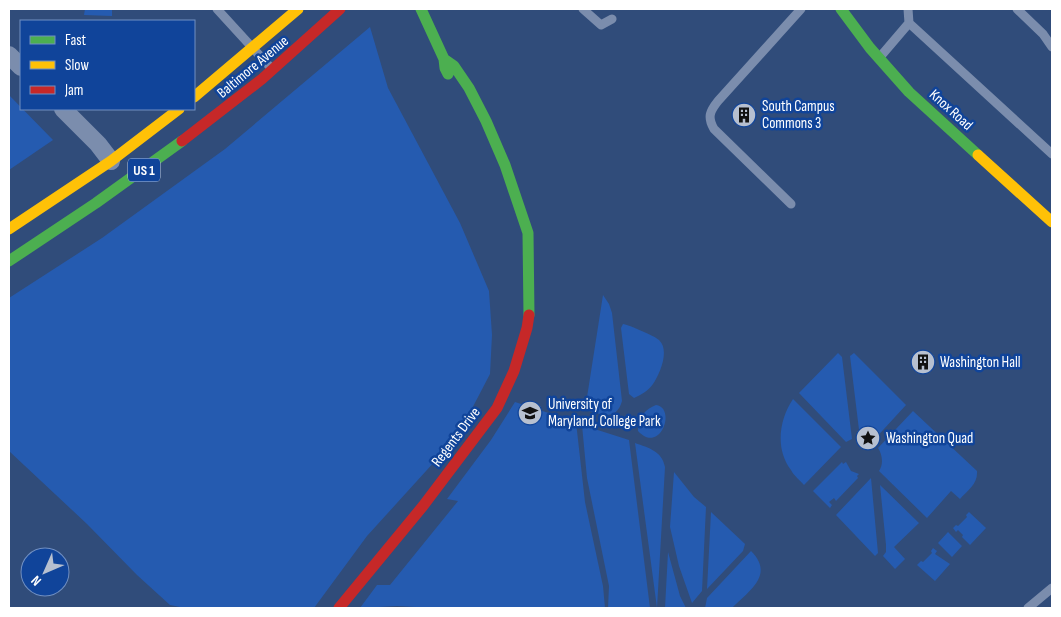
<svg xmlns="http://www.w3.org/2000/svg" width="1061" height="617" viewBox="0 0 1061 617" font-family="'Sofia Sans Condensed',sans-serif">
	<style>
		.green { fill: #255bb0 }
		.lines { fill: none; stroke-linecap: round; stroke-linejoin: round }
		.lane { stroke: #7b8dad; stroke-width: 9 }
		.street { stroke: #7b8dad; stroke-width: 18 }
		.fast { stroke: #4caf50; stroke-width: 11 }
		.slow { stroke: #ffc107; stroke-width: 11 }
		.jam { stroke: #c62828; stroke-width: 11 }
		.labels { text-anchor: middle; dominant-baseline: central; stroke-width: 5; stroke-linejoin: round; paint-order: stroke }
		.shield { fill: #10449a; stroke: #b7c7e1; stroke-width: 1 }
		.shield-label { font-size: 14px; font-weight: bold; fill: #fff }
		.street-label { font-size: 15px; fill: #fff; stroke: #10449a }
		.poi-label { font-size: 15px; fill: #fff; stroke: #10449a; text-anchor: start }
	</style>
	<rect width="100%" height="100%" fill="#304c7a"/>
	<path class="green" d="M 85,9 L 112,9 L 112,16 L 84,15 Z
		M 370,27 L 388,88 L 460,223 L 489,291 L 492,335 L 490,374 L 466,420 L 436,460 L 367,536 L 314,608 L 185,608 L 170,605 L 137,575 L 87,524 L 9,451 L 9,298 L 102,238 L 225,149 Z
		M 9,95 L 53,140 L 9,170 Z
		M 603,295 L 609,304 L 612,313 L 622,401 C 616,422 601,414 585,410 Z
		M 623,324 C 629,325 655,336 659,340 C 670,350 660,374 653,384 C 648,391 641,395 634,398 L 629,394 L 621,328 Z
		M 838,353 L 842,357 L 852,439 L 846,442 L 799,393 Z
		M 854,353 L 906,405 L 872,442 L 868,439 L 860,438 L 850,356 Z
		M 793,399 L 841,447 L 804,485 C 800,480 794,476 791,470 C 775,449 779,420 793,399 Z
		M 515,402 L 576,422 L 585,502 L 603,586 L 605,608 L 434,608 L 397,606 L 360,608 L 377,585 L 390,585 L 458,501 L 447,499 L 491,440 Z
		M 656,405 C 677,408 660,455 638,431 C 637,419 645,409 656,405 Z
		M 913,411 L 977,471 C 978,484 968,490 960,499 L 951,491 L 927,518 L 879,471 C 884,464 882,454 878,448 Z
		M 582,425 L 629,440 L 650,608 L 608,608 L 609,586 L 587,478 Z
		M 635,443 C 649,448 662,451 665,467 L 657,608 Z
		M 842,462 L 843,464 L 846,462 L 851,471 L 859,474 L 857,476 L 858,478 L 836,501 L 834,498 L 829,502 L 832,505 L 830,508 L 813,491 Z
		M 674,472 L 694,497 L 706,507 L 702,591 L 692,603 L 679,566 L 670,527 Z
		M 871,478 L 878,553 L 875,556 L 836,515 Z
		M 880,485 L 919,523 L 894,547 L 905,559 L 895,569 L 883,556 L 886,552 L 886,545 Z
		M 711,512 L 745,544 L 743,551 L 707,589 Z
		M 969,512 L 986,528 L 970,545 L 962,537 L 963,535 L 958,530 L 956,532 L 953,528 L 956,525 L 958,526 L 967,517 L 966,515 Z
		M 948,532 L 962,546 L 952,557 L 938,543 Z
		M 933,548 L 937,551 L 935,554 L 950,564 L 935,581 L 917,565 L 921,561 L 923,562 L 932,553 L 931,551 Z
		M 751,551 C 775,575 749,591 732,608 L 705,608 L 707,598 Z
		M 668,552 L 680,596 L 686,608 L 665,608 Z"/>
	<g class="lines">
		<path class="lane" d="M 217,9 L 271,68
			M 583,9 L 601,25 L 612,19
			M 908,9 L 909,23 L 1052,154
			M 1017,9 L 1043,34 L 1052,47
			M 880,57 L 909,23
			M 791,204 L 714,129 C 707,117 710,111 718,101 L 801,9
			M 1028,608 L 1052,588"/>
		<path class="street" d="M 9,55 L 21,67
			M 63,109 L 98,144 L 111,161"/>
		<path class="fast" d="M 421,9 L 444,59 L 445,68 L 448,74
			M 841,9 L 870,48 L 909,92 L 978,155
			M 444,59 L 454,66 L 469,88 L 486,121 L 505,165 L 528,233 L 529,315
			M 9,261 L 96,203 L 182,141"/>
		<path class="slow" d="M 194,97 L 298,9
			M 978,155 L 1052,222
			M 9,229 L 111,161 L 179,109"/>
		<path class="jam" d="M 182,141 L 262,79 L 340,9
			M 339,608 L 423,506 L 497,408 L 514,371 L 527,328 L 529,315"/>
	</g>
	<defs>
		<g id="building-disc" transform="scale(1.25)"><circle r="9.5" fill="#b7c0d0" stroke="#10449a"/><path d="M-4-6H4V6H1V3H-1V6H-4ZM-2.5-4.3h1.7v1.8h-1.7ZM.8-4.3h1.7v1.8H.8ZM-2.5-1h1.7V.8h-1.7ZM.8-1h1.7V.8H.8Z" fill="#111"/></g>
		<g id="university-disc" transform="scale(1.25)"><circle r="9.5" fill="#b7c0d0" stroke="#10449a"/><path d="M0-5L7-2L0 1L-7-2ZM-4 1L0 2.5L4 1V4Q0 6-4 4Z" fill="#111"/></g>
		<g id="sight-disc" transform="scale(1.25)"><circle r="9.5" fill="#b7c0d0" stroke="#10449a"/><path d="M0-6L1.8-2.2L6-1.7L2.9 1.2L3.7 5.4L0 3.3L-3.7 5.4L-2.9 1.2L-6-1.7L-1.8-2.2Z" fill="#111"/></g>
	</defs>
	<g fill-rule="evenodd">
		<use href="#building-disc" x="744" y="115"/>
		<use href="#building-disc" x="923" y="362"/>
		<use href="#university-disc" x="530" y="413"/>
		<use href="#sight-disc" x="868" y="438"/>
	</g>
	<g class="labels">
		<rect class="shield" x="128" y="158.5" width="32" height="23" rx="4"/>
		<g class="shield-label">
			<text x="144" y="170">US 1</text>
		</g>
		<g class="street-label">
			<text transform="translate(253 67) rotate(-40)">Baltimore Avenue</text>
			<text transform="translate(951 110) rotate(42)">Knox Road</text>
			<text transform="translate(456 437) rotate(-53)">Regents Drive</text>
		</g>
		<g class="poi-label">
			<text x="762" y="106">South Campus<tspan x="762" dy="17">Commons 3</tspan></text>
			<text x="940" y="362">Washington Hall</text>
			<text x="548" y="404">University of<tspan x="548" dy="17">Maryland, College Park</tspan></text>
			<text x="886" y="438">Washington Quad</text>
		</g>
	</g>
	<rect width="1061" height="617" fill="none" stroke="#ffffff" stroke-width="20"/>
	<rect x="20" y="20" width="175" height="90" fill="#10449a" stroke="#708fc2"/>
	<rect x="30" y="36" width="25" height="8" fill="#4caf50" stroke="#708fc2"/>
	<text x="65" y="45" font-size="15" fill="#ffffff">Fast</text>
	<rect x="30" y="61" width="25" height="8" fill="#ffc107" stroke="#708fc2"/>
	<text x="65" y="70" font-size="15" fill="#ffffff">Slow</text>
	<rect x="30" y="86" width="25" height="8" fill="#c62828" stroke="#708fc2"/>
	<text x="65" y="95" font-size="15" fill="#ffffff">Jam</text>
	<g transform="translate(45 572) rotate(225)"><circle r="24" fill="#10449a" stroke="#708fc2"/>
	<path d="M0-4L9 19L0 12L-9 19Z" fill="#b7c0d0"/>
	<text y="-8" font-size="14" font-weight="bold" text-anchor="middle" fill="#ffffff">N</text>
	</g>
</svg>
